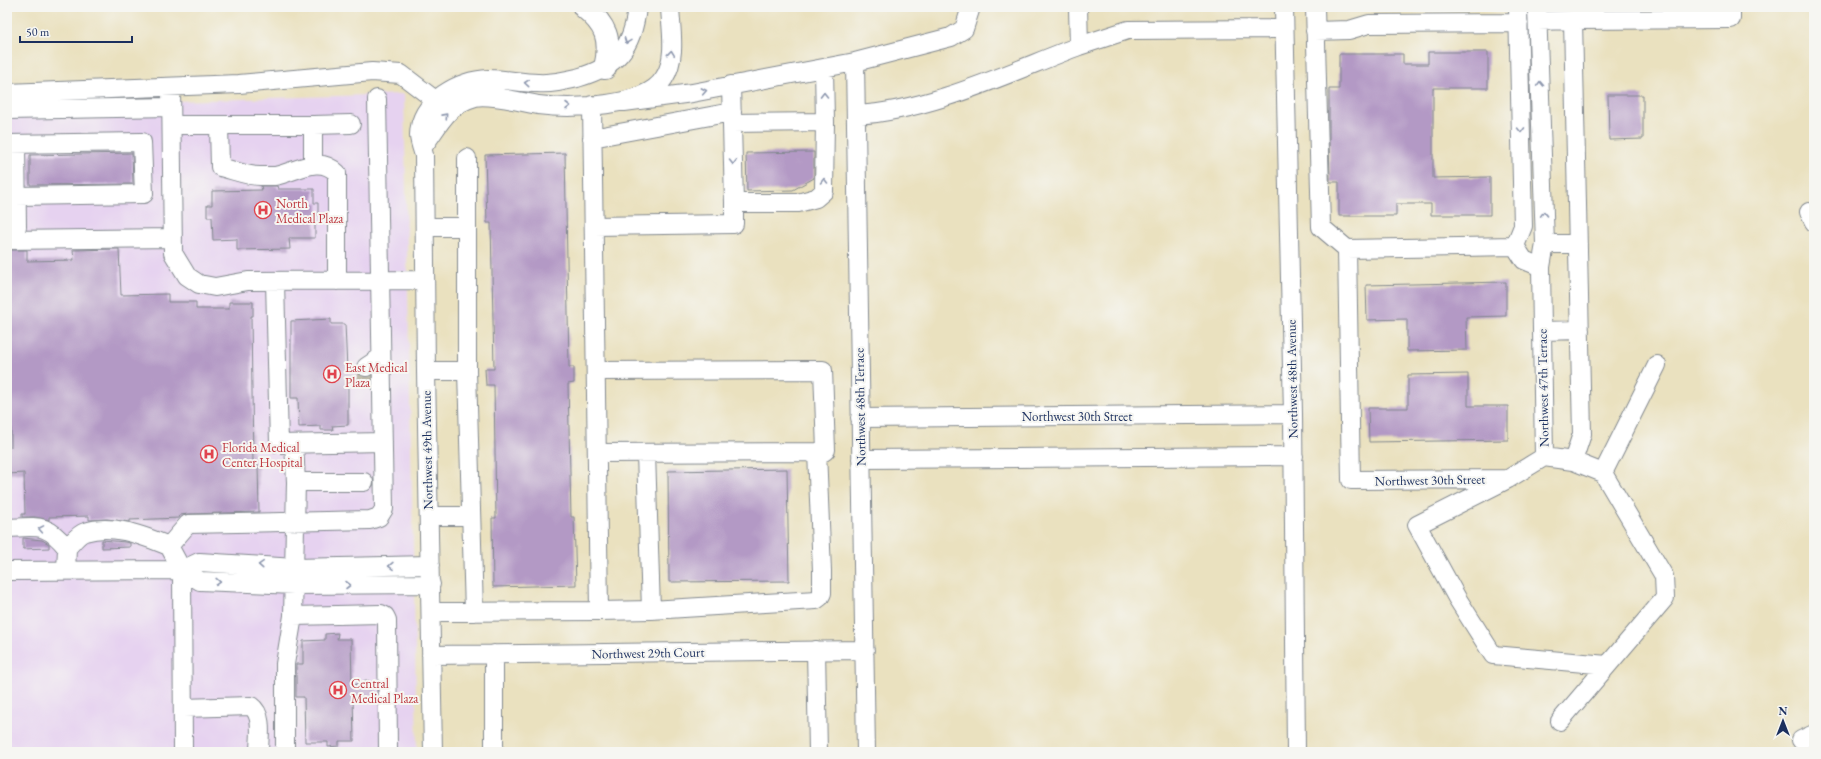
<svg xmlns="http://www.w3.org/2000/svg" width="1821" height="759" viewBox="0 0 1821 759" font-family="'EB Garamond',serif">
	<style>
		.built { fill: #e6d2f0 }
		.building { fill: #b399c5 }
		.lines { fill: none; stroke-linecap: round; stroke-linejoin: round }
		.minor-tunnel { stroke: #c1bdac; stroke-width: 18; stroke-dasharray: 18 9; stroke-linecap: butt }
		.minor-casing { stroke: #82888e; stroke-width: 20 }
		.major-casing { stroke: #82888e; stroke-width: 24 }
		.minor { stroke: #fff; stroke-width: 18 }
		.major { stroke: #fff; stroke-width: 22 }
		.oneway { stroke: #8d97ae }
		.labels { text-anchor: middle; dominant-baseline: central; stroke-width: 4; stroke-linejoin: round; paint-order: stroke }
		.health-label { font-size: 13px; fill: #be3a42; stroke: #f6f6f2; text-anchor: start }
		.street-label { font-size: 13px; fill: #1b2f5e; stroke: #f6f6f2 }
	</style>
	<rect width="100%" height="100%" fill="#f6f6f2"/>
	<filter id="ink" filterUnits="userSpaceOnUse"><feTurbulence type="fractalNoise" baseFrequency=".025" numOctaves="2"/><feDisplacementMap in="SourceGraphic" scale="8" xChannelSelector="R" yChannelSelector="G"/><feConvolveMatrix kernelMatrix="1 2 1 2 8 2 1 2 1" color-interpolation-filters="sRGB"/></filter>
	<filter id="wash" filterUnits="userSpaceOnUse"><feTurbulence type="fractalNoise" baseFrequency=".012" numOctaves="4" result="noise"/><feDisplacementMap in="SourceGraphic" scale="16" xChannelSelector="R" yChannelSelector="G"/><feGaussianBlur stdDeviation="0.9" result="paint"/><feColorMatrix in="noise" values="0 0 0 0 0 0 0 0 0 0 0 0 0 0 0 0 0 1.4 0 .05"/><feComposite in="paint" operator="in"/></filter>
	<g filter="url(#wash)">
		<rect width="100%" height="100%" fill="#eae1bf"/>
		<path class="built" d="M 404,94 L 417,752 L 7,752 L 7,106 Z"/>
		<g id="blocks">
			<path class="building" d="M 1428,52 L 1488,52 L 1488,88 L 1433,88 L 1433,178 L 1490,177 L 1490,215 L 1431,215 L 1431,204 L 1396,204 L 1396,216 L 1339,216 L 1339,182 L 1330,182 L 1329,141 L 1329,89 L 1339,89 L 1339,54 L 1403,54 L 1403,64 L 1428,64 Z
				M 1608,95 L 1643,95 L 1643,139 L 1609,140 Z
				M 814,152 L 814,178 L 793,190 L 747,191 L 746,153 Z
				M 132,153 L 133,184 L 30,185 L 30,155 Z
				M 565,153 L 569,367 L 574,367 L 574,383 L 568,384 L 571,517 L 574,517 L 576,585 L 493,587 L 492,518 L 496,518 L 494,385 L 486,385 L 485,369 L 494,369 L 491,223 L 487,223 L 485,155 Z
				M 261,186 L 277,186 L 278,189 L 314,189 L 314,203 L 318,203 L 318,215 L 315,215 L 315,238 L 289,238 L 290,249 L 237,250 L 237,239 L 213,240 L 212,217 L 207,217 L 207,205 L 212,205 L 212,191 L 262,190 Z
				M 119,249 L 121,295 L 168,294 L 168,302 L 196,302 L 196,309 L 229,309 L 229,302 L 253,302 L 253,316 L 251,316 L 253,465 L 258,465 L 259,512 L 188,514 L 180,515 L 179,518 L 130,520 L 130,522 L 107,519 L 89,520 L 89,516 L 49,517 L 49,520 L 35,517 L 22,517 L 22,514 L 25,514 L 24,473 L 7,474 L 7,447 L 11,447 L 11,408 L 7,408 L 7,250 L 27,250 L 27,261 L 74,260 L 73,250 Z
				M 1506,282 L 1506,316 L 1466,317 L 1467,350 L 1407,351 L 1407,319 L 1367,320 L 1366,285 Z
				M 331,319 L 331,324 L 345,324 L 347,370 L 356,367 L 357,372 L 361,376 L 366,377 L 371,376 L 371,380 L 361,383 L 348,380 L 348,425 L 332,426 L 333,430 L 321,430 L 321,426 L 299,427 L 298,398 L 291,398 L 291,321 Z
				M 1468,374 L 1468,406 L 1508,406 L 1508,440 L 1369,442 L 1368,408 L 1408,408 L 1408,375 Z
				M 787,469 L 789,581 L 669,582 L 668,471 Z
				M 23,538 L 42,540 L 49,544 L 49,548 L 23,549 Z
				M 102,540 L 125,542 L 130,543 L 130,547 L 102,548 Z
				M 338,633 L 337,639 L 351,639 L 352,686 L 366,680 L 377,684 L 377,695 L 366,699 L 353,697 L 354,741 L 339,741 L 339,746 L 328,747 L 328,742 L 305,742 L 304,697 L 296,697 L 296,664 L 303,664 L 303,641 L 325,640 L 325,634 Z"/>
		</g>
	</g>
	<g filter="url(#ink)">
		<use href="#blocks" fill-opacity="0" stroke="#82888e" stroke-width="1"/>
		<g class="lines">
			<path class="minor-tunnel" d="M 366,367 L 366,381"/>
			<g class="minor-casing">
				<path id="minor" d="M 1284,7 L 1293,414 L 1296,752
					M 1315,7 L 1321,227 L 1347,249 L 1351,480 L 1508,479
					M 1537,7 L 1545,244 L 1541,267
					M 1573,20 L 1731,19 L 1731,7
					M 1538,21 L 1573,20 L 1582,434 L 1573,461
					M 1315,31 L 1349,30 L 1369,24 L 1519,23
					M 1079,46 L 1128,30 L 1284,29
					M 855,62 L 866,752
					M 824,68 L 825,122
					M 731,85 L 734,203 L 798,203 L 816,198 L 824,191 L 825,122 L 732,123
					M 171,87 L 173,253 L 187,276 L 199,284 L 215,287 L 248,281 L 425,280
					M 7,93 L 239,84 L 372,72 L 401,74 L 435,100
					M 377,99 L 384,509 L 379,517 L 370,520 L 188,524 L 169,546 L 182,570 L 200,581 L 294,585 L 431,584
					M 624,102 L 692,93 L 855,62 L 951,37 L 964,29 L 971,7
					M 7,110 L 171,107
					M 856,115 C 930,111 1010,72 1079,46 L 1078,7
					M 172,125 L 313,125 L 313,165
					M 219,125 L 220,167 C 233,170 247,176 260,176 C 265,176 270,176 275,176 C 296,172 319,154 337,173 L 337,281
					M 313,125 L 351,124
					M 592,138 L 732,112
					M 7,144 L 142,142 L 144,194 L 16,196
					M 16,144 L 17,227
					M 422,148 C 439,126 446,105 475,97 C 489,94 523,102 538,105 C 569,109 646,108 664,78 C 677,58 671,30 670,7
					M 467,158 L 467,371 L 474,612
					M 1809,212 L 1814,222
					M 594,226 L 734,224 L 734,203
					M 425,227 L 467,227
					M 7,240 L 173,238
					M 1545,244 L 1578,244
					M 1515,246 L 1523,226 L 1518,7
					M 1515,246 L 1524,260 L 1541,267 L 1544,457
					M 1347,249 L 1515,246
					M 275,281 L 279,444 L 383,442
					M 1542,331 L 1580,330
					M 366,367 L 381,357
					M 426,371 L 467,371
					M 596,371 L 823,370 L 826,450 L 824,452 L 597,453
					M 860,418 L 1293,414
					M 1544,457 L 1508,479 L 1417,525 L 1457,598 L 1493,655 L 1607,665
					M 1544,457 L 1573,461 L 1603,473 L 1664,576 L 1665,598 L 1560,721
					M 861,459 L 1294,456
					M 1603,473 L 1657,365
					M 296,482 L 364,482
					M 429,516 L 470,516
					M 7,528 C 38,527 46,522 67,548
					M 7,571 L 182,570
					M 66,571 L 67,548 C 72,543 78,534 85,532 C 113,523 143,536 169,546
					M 651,610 L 816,600 L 820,597 L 822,593 L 822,571 L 817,452
					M 599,611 L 651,610 L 646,453
					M 431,612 L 599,611 L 592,105
					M 293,616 L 381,614 L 385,616 L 387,620 L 388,752
					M 816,650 L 818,752
					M 494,654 L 494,752
					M 431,655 L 865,650
					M 183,708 L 251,706 C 264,715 259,738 259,752
					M 1801,740 L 1814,734
					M 183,752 L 182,570 L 199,562 L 295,568 L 430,565
					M 285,752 L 285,664 L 293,616 L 296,482 L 294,444
					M 433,752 L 426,371 L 424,155 C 422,149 419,141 419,135 C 420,100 460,80 489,79 C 505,79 522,83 538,83 C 551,84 564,81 577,78 C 616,67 633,48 637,7"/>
			</g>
			<g class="major-casing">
				<path id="major" d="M 584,7 C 606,25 612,39 605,68"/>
			</g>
			<use href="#minor" class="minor"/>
			<use href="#major" class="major"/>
		</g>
		<defs><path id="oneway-chevron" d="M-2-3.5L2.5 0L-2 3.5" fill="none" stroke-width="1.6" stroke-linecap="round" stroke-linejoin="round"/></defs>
		<g class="oneway">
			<use href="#oneway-chevron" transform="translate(627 41) rotate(111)"/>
			<use href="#oneway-chevron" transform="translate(671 53) rotate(-84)"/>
			<use href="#oneway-chevron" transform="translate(527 83) rotate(-175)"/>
			<use href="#oneway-chevron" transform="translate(1540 84) rotate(-92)"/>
			<use href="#oneway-chevron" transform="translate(704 91) rotate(-11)"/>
			<use href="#oneway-chevron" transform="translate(824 95) rotate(-91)"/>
			<use href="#oneway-chevron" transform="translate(568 106)"/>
			<use href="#oneway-chevron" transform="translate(445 116) rotate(-48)"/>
			<use href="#oneway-chevron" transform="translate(1521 130) rotate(89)"/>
			<use href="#oneway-chevron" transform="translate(733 162) rotate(89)"/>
			<use href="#oneway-chevron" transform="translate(824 181) rotate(-90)"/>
			<use href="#oneway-chevron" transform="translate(1544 214) rotate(-92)"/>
			<use href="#oneway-chevron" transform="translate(41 529) rotate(-170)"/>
			<use href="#oneway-chevron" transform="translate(261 565) rotate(-176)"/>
			<use href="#oneway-chevron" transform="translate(391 566) rotate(179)"/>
			<use href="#oneway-chevron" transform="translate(218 582) rotate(2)"/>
			<use href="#oneway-chevron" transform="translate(348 585)"/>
		</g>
	</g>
	<defs>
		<g id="hospital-ring" transform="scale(0.9)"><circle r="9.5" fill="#f6f6f2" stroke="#e0444e" stroke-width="1.5"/><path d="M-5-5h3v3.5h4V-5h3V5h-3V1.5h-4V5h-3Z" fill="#e0444e"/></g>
	</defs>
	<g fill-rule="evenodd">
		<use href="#hospital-ring" x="263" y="210"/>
		<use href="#hospital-ring" x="332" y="374"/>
		<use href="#hospital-ring" x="209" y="454"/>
		<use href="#hospital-ring" x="338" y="690"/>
	</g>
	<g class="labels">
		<g class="health-label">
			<text x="276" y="203">North<tspan x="276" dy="15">Medical Plaza</tspan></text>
			<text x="345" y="367">East Medical<tspan x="345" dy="15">Plaza</tspan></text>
			<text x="222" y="447">Florida Medical<tspan x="222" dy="15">Center Hospital</tspan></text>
			<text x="351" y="683">Central<tspan x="351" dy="15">Medical Plaza</tspan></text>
		</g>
		<g class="street-label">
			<text transform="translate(1292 379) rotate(-91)">Northwest 48th Avenue</text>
			<text transform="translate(1543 388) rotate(-91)">Northwest 47th Terrace</text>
			<text transform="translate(860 407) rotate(-91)">Northwest 48th Terrace</text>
			<text x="1077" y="416">Northwest 30th Street</text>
			<text transform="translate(427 450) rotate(-91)">Northwest 49th Avenue</text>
			<text transform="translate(1430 480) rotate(-1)">Northwest 30th Street</text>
			<text transform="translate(648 653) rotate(-1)">Northwest 29th Court</text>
		</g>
	</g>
	<rect width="1821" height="759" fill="none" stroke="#f6f6f2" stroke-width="24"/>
	<g transform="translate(1783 721)" stroke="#f6f6f2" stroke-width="3" paint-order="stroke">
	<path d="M0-3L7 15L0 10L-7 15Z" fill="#1b2f5e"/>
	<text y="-6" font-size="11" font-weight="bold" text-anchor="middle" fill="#1b2f5e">N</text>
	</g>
	<path d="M20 36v6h112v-6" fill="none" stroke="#1b2f5e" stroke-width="2"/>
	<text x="26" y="36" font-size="12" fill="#1b2f5e" stroke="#f6f6f2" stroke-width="3" paint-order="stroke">50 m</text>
</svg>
